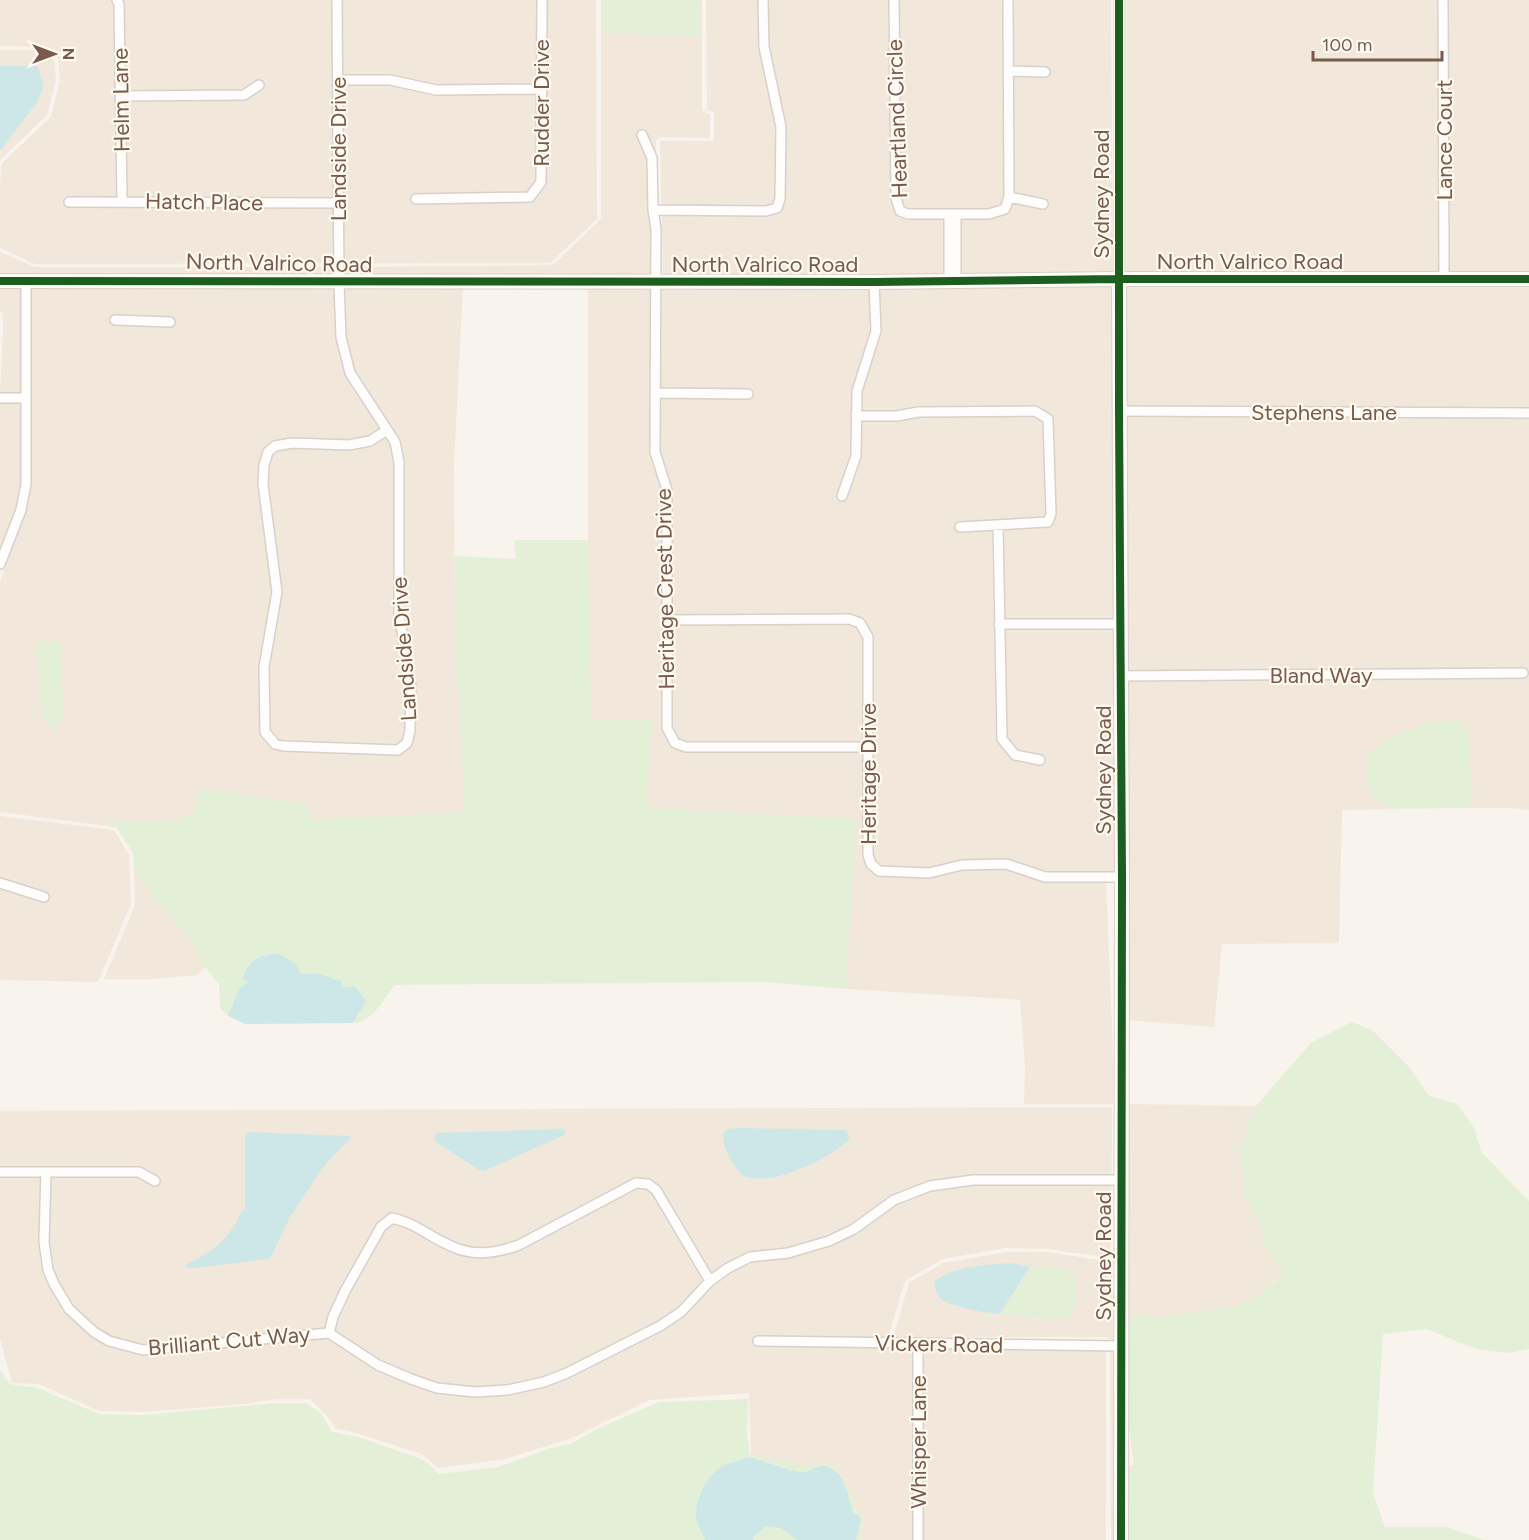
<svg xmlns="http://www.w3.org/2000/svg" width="1529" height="1540" viewBox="0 0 1529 1540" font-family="Figtree,sans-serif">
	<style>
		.residential { fill: #f1e7da; fill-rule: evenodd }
		.green { fill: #e4efd7 }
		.water { fill: #cde7e9 }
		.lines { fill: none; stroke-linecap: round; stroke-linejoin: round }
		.street-casing { stroke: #d7d1cb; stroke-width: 12 }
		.secondary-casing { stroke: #d8d0c9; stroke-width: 16 }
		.street { stroke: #fefdfc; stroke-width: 9 }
		.secondary { stroke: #fefdfc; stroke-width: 14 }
		.cycleway-casing { stroke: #fff9ef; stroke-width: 11 }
		.cycleway { stroke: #1b5e20; stroke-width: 8 }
		.labels { text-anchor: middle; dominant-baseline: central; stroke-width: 4.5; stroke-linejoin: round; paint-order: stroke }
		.street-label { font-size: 22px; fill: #785b4b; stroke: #fff9ef }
	</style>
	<rect width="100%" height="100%" fill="#f8f4ed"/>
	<path class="residential" d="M 0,0 L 596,0 L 597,219 L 550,263 L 35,264 L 0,248 L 0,185 L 2,163 L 51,117 L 60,80 L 58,58 L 41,47 L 0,46 Z
		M 698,0 L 702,0 L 702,110 L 705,113 L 710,115 L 710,138 L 659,137 L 656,140 L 656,154 L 645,130 L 636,133 L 647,159 L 652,277 L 344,278 L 344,267 L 553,265 L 601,219 L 601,32 L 699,38 Z
		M 706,0 L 1111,0 L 1113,273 L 663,276 L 660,141 L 714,141 L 714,112 L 707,110 Z
		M 1124,0 L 1438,0 L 1439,275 L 1124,274 Z
		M 1448,0 L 1529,0 L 1529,275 L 1449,275 Z
		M 0,50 L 39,50 L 54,60 L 56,80 L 47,115 L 0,160 L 1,148 L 37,103 L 36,66 L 0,66 Z
		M 0,252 L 35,267 L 334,267 L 334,278 L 0,276 Z
		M 1114,283 L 1115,620 L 1004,619 L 1003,529 L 1049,527 L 1053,523 L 1056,515 L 1053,419 L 1051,416 L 1035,406 L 918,408 L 897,412 L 861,412 L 862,392 L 880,332 L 879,287 Z
		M 1124,283 L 1529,284 L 1529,409 L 1124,406 Z
		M 0,285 L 21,285 L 21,393 L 0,393 L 3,331 L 3,314 L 0,310 Z
		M 31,285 L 334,287 L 336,337 L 345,374 L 381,429 L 369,437 L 349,441 L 292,439 L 274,441 L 263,451 L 259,465 L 258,485 L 272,592 L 259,666 L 260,732 L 273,748 L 356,751 L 373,754 L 398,754 L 410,747 L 415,732 L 414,673 L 404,613 L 404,461 L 400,442 L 394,430 L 354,372 L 346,337 L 344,287 L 463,287 L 454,464 L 455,641 L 465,812 L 309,820 L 199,788 L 195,813 L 171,821 L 107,822 L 108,826 L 0,812 L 0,582 L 25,511 L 31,484 ZM 37,641 L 64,717 L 59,718 L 49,726 L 46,719 L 41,714 Z
		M 588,286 L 651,286 L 650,452 L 661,490 L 662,728 L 671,745 L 686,751 L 863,751 L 863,855 L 868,867 L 879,875 L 929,878 L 963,869 L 1005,869 L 1045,881 L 1106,882 L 1114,1074 L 1113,1104 L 1024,1104 L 1025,1066 L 1020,1000 L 846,989 L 856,819 L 647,808 L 651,719 L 591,719 L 588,641 Z
		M 661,286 L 869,287 L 871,330 L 852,390 L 851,455 L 836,499 L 846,501 L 860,457 L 861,421 L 897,421 L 919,417 L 1034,415 L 1043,422 L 1045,518 L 955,523 L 955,531 L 992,530 L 996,739 L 1011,758 L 1044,766 L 1046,758 L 1018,751 L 1007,737 L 1004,628 L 1115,629 L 1117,873 L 1046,872 L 1006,860 L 962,860 L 929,869 L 881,867 L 876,862 L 873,854 L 873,638 L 864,621 L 849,615 L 672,615 L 672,490 L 660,451 L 660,398 L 752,398 L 753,390 L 660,389 Z
		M 0,402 L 21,402 L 21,484 L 16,509 L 0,551 Z
		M 1124,415 L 1529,418 L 1529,810 L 1511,808 L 1465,808 L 1473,800 L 1372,798 L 1391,809 L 1342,810 L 1339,943 L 1222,944 L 1214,1027 L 1127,1020 L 1125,680 L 1527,678 L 1528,669 L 1125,672 Z
		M 386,437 L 390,444 L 394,462 L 394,613 L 406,688 L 405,731 L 402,741 L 396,745 L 374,745 L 357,743 L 277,740 L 270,731 L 269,667 L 282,592 L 268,484 L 269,466 L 273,454 L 277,450 L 293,447 L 350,449 L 371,445 Z
		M 672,624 L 848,624 L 856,626 L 863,639 L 863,742 L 687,742 L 679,740 L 672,727 Z
		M 0,816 L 114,830 L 129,855 L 131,904 L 98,982 L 0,980 Z
		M 134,867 L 151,892 L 192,942 L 205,967 L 197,975 L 152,979 L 104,979 L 135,906 Z
		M 1127,1104 L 1256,1106 L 1240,1148 L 1244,1197 L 1250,1201 L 1268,1252 L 1284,1268 L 1274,1281 L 1257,1296 L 1234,1306 L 1153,1319 L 1137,1315 L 1126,1317 Z
		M 1112,1107 L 1111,1258 L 1047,1249 L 1005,1248 L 942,1259 L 905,1281 L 887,1340 L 1106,1341 L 1106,1540 L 860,1540 L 863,1521 L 852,1505 L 848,1485 L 833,1467 L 824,1464 L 804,1470 L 766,1461 L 751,1454 L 749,1393 L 649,1400 L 572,1438 L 505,1459 L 438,1468 L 422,1454 L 349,1431 L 336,1429 L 327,1416 L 310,1399 L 278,1399 L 235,1405 L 142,1412 L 99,1411 L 39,1384 L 12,1383 L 0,1338 L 0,1111 Z
		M 1006,1252 L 1047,1252 L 1112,1262 L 1113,1341 L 1106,1337 L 893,1337 L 909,1283 L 943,1263 ZM 1012,1263 L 1030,1267 L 1064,1268 L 1072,1273 L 1076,1280 L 1077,1299 L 1036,1319 L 1021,1315 L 989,1313 L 943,1301 Z
		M 1110,1350 L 1116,1350 L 1116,1540 L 1111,1540 Z"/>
	<path class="green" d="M 601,0 L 698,0 L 699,38 L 601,32 Z
		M 514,540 L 588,540 L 591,719 L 651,719 L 647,808 L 857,819 L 846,989 L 765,982 L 395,985 C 384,999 372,1023 353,1023 L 360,1013 L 341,981 L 317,973 L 301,974 L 277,953 C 257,957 251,957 243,978 L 248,982 L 235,999 L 228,1016 L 220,1008 L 219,984 L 205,967 L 192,942 L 151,892 L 134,867 L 133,853 L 117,828 L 108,826 L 107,822 L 171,821 L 195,813 L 199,788 L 308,804 L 310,820 L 465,812 L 455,641 L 455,556 L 516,559 Z
		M 37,641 L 60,641 L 64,717 L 57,720 L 58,728 L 53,729 C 47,725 46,719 41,714 Z
		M 1459,720 L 1468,732 L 1473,800 L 1465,808 L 1390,809 L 1372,798 L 1366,780 L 1368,755 L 1386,739 L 1431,722 Z
		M 1352,1022 L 1372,1030 L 1409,1067 L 1429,1096 L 1457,1104 L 1474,1128 L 1482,1153 L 1529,1201 L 1529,1349 L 1508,1353 L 1476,1349 L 1427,1329 L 1383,1334 L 1373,1494 L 1385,1527 L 1446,1527 L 1485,1540 L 1126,1540 L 1126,1468 L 1134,1464 C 1129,1428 1119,1379 1128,1344 L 1126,1344 L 1126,1317 L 1137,1315 L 1153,1319 L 1234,1306 L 1257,1296 L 1275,1281 L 1283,1268 L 1268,1252 L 1250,1201 L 1244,1197 L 1240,1148 L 1256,1106 L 1311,1043 Z
		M 1030,1267 C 1040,1268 1055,1266 1064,1269 C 1084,1274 1078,1304 1071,1317 C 1046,1321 1024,1316 1000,1314 Z
		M 0,1369 L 9,1384 L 38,1388 L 99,1414 L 144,1415 L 276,1403 L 306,1403 L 321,1413 L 332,1432 L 359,1437 L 424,1460 L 439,1474 L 498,1467 L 551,1448 L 570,1444 L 599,1428 L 659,1402 L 748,1399 L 747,1435 L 750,1454 L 798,1465 L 829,1464 L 848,1485 L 855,1512 L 861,1513 L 863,1521 L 860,1540 L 0,1540 Z"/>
	<path class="water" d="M 0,66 L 37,66 L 44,85 L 37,103 L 0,151 Z
		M 277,953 L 298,965 L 298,970 L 301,974 L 317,973 L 341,981 L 344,987 L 355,986 L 366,1001 L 353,1023 L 245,1024 L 228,1016 L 239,989 L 248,982 L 242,978 C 252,957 256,957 277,953 Z
		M 736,1128 L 846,1130 L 850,1138 C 833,1158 770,1188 744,1176 C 736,1172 719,1142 724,1133 C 726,1128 732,1129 736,1128 Z
		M 563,1129 L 566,1132 L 564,1135 L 484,1171 L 479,1170 L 435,1141 L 435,1134 L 437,1133 Z
		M 249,1132 L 350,1136 L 351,1138 L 327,1162 L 290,1217 L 270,1259 L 193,1268 L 186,1267 L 186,1265 C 207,1253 218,1249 232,1229 C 238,1222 238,1214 245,1209 L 245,1137 Z
		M 1012,1263 L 1030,1267 L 1000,1314 C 986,1313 954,1307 942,1300 C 936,1295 935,1289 934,1282 C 955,1265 986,1265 1012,1263 Z
		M 747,1457 C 765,1460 782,1470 801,1472 C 809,1473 815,1466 823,1466 C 845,1466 848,1499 854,1514 L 859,1515 L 861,1520 L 856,1540 L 797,1540 L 781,1528 L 766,1526 L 754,1536 L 753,1540 L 705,1540 C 703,1534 699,1528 697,1523 C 692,1503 707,1474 724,1465 C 732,1462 740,1461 747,1457 Z"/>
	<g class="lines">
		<g class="street-casing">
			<path id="street" d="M 117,0 L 119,4 L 122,201
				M 337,0 L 339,283 L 341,337 L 350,373 L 395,442 L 399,462 L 399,613 L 411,688 L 410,731 L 407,743 L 398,750 L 283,746 L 275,744 L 265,732 L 264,667 L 277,592 L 263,484 L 264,465 L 268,452 L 275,446 L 292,443 L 349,445 L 370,441 L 387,430
				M 894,0 L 896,198 L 900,211 L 908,214 L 989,214 L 1005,209 L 1009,197 L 1008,0
				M 1119,0 L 1119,279
				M 1443,0 L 1444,279
				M 1008,71 L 1045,72
				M 338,80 L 390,80 L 436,90 L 540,89
				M 121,96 L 244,95 L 259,85
				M 642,135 L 652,158 L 653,210 L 656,229 L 655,452 L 667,490 L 667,728 L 675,743 L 686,747 L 868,747
				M 1009,197 L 1043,204
				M 416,199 L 530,197 L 541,182 L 542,0
				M 69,202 L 338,203
				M 653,210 L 766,211 L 777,208 L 780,199 L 781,127 L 764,47 L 763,0
				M 949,282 L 949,214
				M 956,282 L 956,214
				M 115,320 L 170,322
				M 655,393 L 748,394
				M 0,398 L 26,398
				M 1119,411 L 1529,413
				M 856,416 L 897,416 L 918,412 L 1035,411 L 1048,419 L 1051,514 L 1048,522 L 960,527
				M 842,496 L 856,456 L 857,391 L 876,331 L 874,282
				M 998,525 L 1002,739 L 1015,755 L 1040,760
				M 0,564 L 21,510 L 26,484 L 26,281
				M 667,620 L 849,619 L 860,623 L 868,637 L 868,855 L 871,864 L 879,871 L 929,873 L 962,865 L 1006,864 L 1045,877 L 1122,877
				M 999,624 L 1120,624
				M 1120,676 L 1523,673
				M 0,883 L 44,897
				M 0,1172 L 139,1172 L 155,1181
				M 46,1172 L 44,1242 L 48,1270 L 54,1284 L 69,1309 L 94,1332 L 109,1341 L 143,1350 L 329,1333 L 378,1365 L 411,1379 L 437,1388 L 475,1392 L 507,1390 L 544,1382 L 567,1373 L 660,1326 L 681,1312 L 710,1281 L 728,1268 L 750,1257 L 788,1253 L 829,1241 L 854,1229 L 894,1200 L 930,1186 L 973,1180 L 1121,1180
				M 329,1333 L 333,1317 L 345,1291 L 381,1227 L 392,1218 C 416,1223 429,1237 451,1246 C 474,1257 496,1253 519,1245 L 636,1183 L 648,1184 L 656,1190 L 710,1281
				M 758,1341 L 1121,1346
				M 918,1344 L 918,1540"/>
		</g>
		<g class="secondary-casing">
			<path id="secondary" d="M 1119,279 L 1122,877 L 1121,1540
				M 0,281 L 874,282 L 1119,279 L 1529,279"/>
		</g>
		<use href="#street" class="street"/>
		<use href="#secondary" class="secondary"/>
		<g class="cycleway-casing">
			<path id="cycleway" d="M 1119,0 L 1119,411 L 1122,877 L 1121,1540
				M 0,281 L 874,282 L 1119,279 L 1529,279"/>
		</g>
		<use href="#cycleway" class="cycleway"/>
	</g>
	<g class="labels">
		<g class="street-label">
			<text transform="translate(121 100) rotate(-91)">Helm Lane</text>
			<text transform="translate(541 103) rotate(-90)">Rudder Drive</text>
			<text transform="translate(897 119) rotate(-92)">Heartland Circle</text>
			<text transform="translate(1444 140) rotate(-90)">Lance Court</text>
			<text transform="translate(338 149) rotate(-90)">Landside Drive</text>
			<text transform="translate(1101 194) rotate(-90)">Sydney Road</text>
			<text transform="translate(204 202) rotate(1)">Hatch Place</text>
			<text x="1250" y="261">North Valrico Road</text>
			<text transform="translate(279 263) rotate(1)">North Valrico Road</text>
			<text x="765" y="264">North Valrico Road</text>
			<text x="1324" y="412">Stephens Lane</text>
			<text transform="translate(665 589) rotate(-91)">Heritage Crest Drive</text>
			<text transform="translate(404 649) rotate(-94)">Landside Drive</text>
			<text x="1321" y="675">Bland Way</text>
			<text transform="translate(1103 770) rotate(-90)">Sydney Road</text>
			<text transform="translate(868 774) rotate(-90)">Heritage Drive</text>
			<text transform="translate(1103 1256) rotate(-90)">Sydney Road</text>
			<text transform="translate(229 1341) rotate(-5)">Brilliant Cut Way</text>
			<text transform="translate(939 1344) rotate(1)">Vickers Road</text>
			<text transform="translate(918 1442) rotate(-90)">Whisper Lane</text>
		</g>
	</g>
	<g transform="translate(54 54) rotate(90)" stroke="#fff9ef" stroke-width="4.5" paint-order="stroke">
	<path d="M0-4.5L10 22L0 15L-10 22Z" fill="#785b4b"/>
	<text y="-9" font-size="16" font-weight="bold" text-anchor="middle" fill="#785b4b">N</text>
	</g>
	<path d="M1313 51v9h129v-9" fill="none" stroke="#785b4b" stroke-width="3"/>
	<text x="1322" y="51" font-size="18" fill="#785b4b" stroke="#fff9ef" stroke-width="4.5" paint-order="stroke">100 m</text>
</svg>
